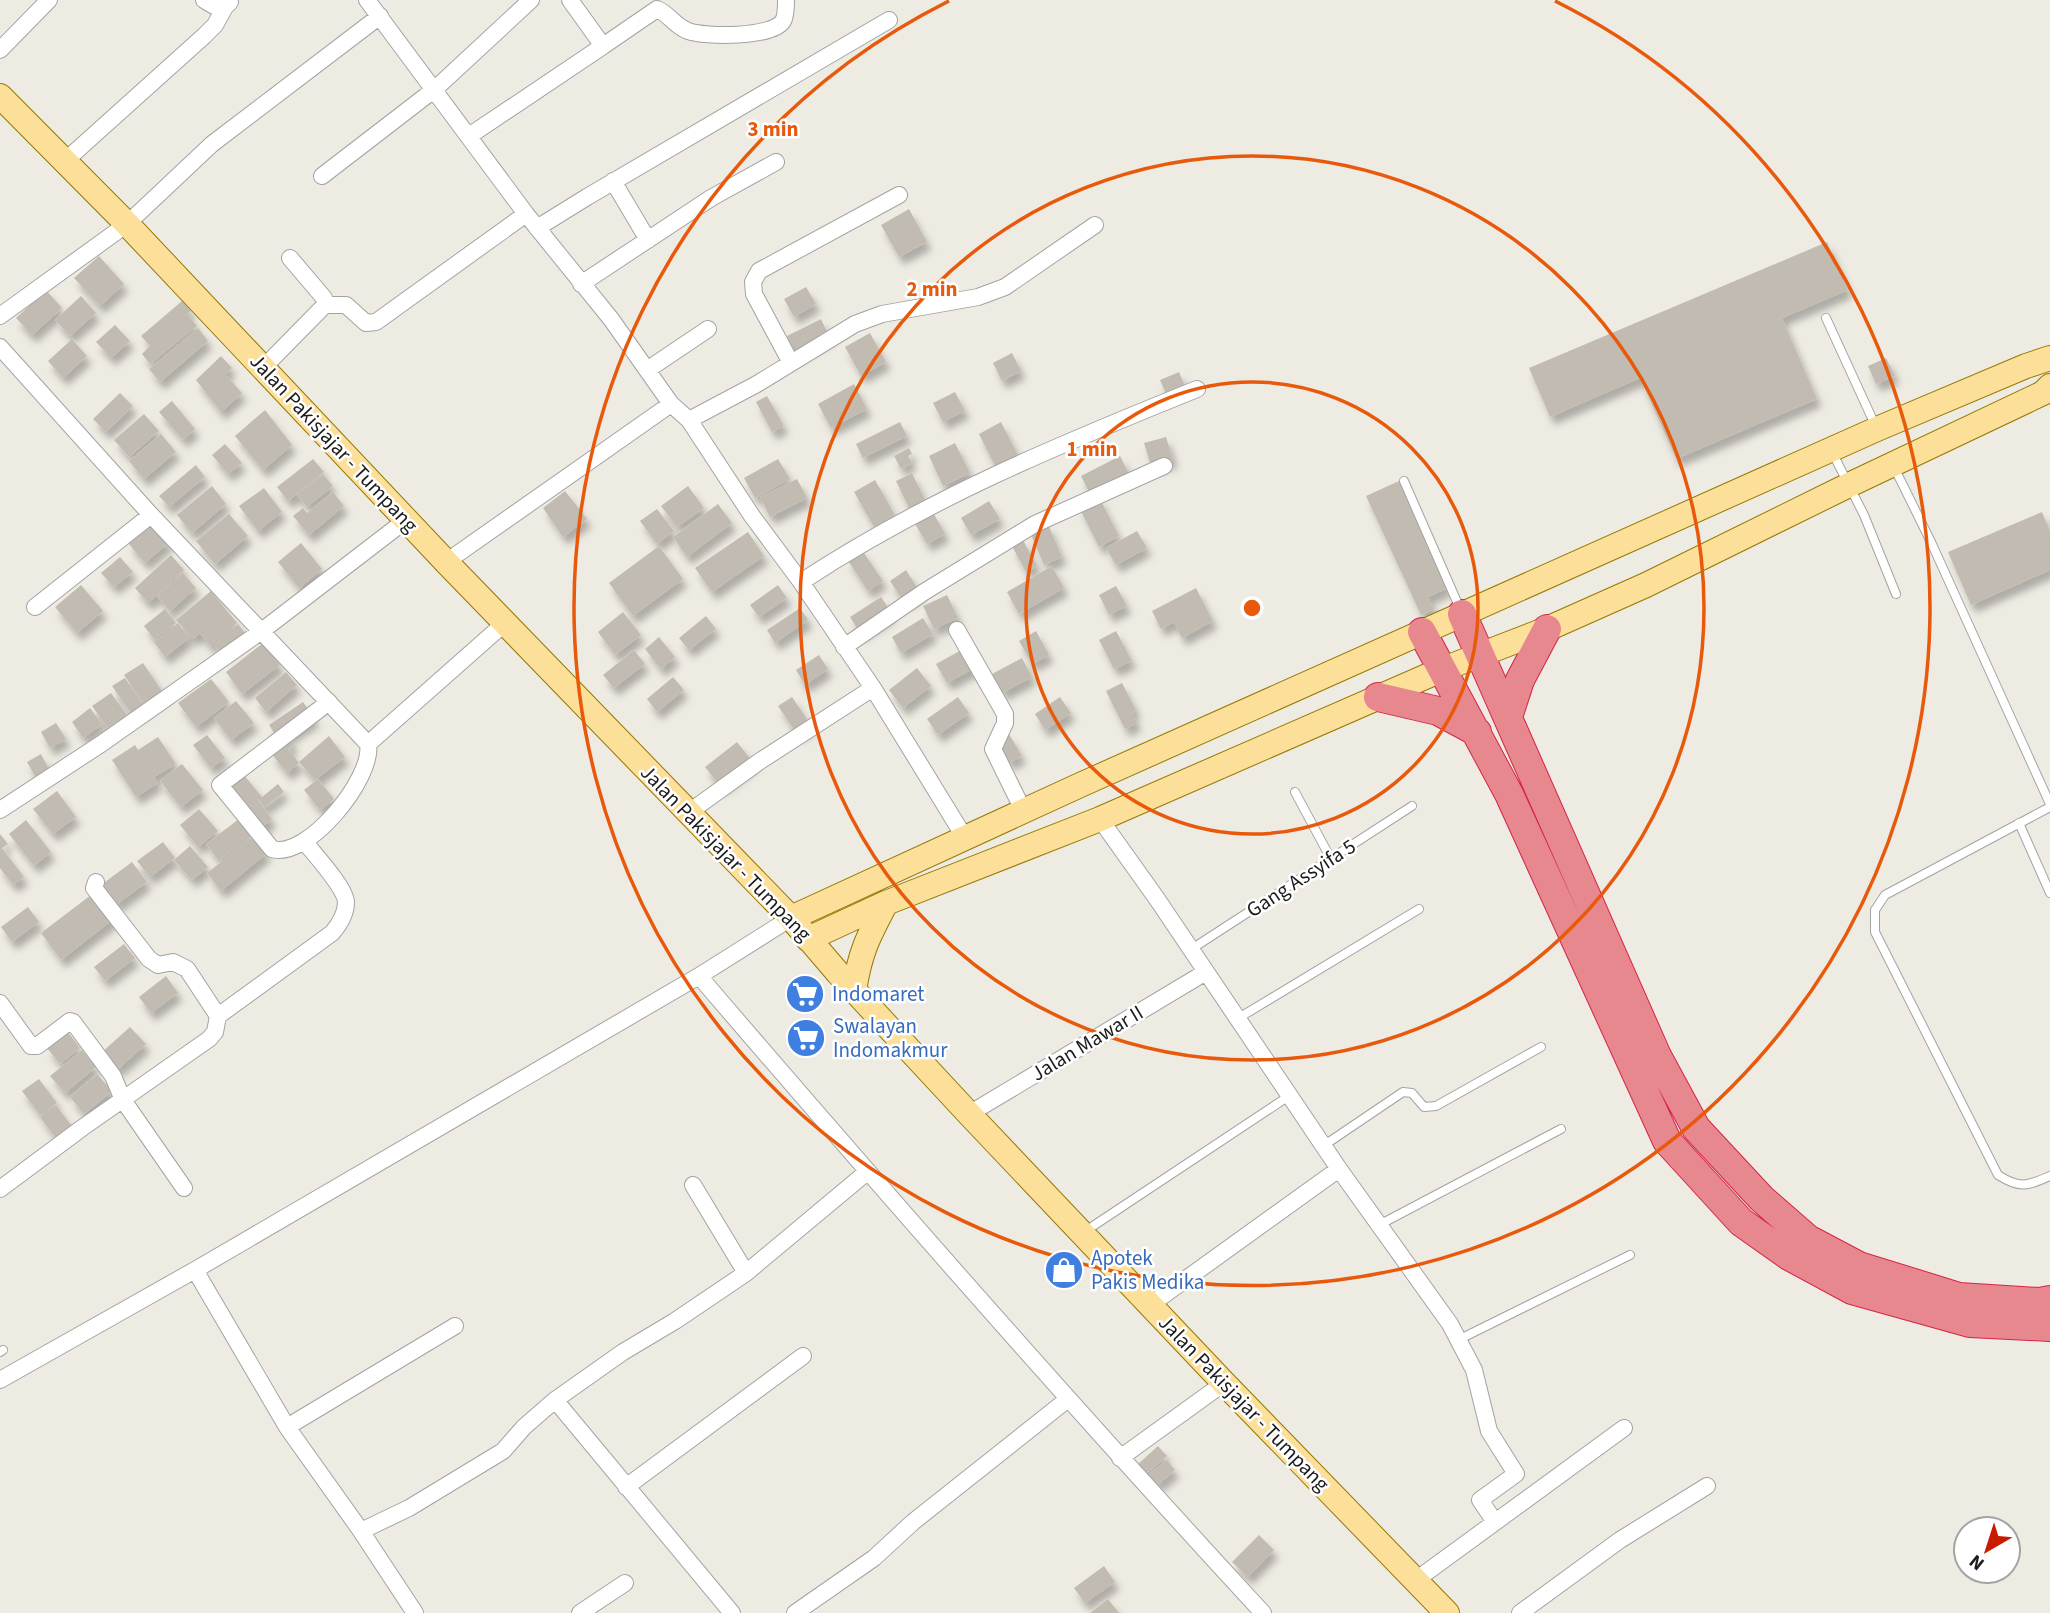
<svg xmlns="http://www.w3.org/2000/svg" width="2050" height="1613" viewBox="0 0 2050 1613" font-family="'Source Sans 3',sans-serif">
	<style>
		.building { fill: #c2bbb1; filter: url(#shadow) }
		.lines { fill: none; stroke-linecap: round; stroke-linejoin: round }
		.service-casing { stroke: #a3a3a3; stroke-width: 10 }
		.minor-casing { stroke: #a3a3a3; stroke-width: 18 }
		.primary-casing { stroke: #947800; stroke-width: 26 }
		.motorway-casing { stroke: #d72348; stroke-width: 30 }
		.service { stroke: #fff; stroke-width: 8 }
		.minor { stroke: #fff; stroke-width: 16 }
		.primary { stroke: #fcdf99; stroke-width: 24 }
		.motorway { stroke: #e6888d; stroke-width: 28 }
		.ring { fill: none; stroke: #e8590c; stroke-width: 3.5 }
		.labels { text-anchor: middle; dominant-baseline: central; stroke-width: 5; stroke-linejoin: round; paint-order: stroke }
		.street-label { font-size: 21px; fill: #1c1c1c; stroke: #fff }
		.shop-label { font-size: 21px; fill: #366cbe; stroke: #fff; text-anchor: start }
		.centre { fill: #e8590c; stroke: #fff; stroke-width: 3.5 }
		.ring-label { font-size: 21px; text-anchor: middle; font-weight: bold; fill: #e8590c; stroke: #fff; stroke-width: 5; stroke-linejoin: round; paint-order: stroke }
	</style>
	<defs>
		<filter id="shadow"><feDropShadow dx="4.5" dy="8" stdDeviation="3.5" flood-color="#0004"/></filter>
	</defs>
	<rect width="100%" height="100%" fill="#eeebe2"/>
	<path class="building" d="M 909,209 L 927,242 L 899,257 L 881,225 Z
		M 1827,242 L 1848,290 L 1782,318 L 1817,399 L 1676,459 L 1640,378 L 1550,417 L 1529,368 Z
		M 99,256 L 124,284 L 100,306 L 74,278 Z
		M 806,287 L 816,304 L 794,317 L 784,299 Z
		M 46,290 L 62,308 L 32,335 L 16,318 Z
		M 81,296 L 96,313 L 70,336 L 55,320 Z
		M 182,301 L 191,311 L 187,314 L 197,326 L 150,364 L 142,354 L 150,346 L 141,336 Z
		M 821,319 L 829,336 L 795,353 L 787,336 Z
		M 115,325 L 130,341 L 111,358 L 96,342 Z
		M 198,328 L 208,341 L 160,382 L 149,369 Z
		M 870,333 L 886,362 L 861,376 L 845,347 Z
		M 72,339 L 87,356 L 63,378 L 48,361 Z
		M 1012,353 L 1021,371 L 1002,381 L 993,363 Z
		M 221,356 L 232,368 L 225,374 L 242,393 L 221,412 L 196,380 Z
		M 1886,358 L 1895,376 L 1876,384 L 1868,366 Z
		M 1179,372 L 1185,386 L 1166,394 L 1160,380 Z
		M 854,384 L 867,409 L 831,428 L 818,404 Z
		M 955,392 L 965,411 L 943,422 L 933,403 Z
		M 120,393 L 133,406 L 106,432 L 93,419 Z
		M 767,396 L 784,426 L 772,432 L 756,402 Z
		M 172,401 L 195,429 L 183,440 L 159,412 Z
		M 265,410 L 292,445 L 263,470 L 235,436 Z
		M 144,414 L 159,431 L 129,457 L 114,440 Z
		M 900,422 L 907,436 L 863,458 L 856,444 Z
		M 1001,422 L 1018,455 L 995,466 L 979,434 Z
		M 161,434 L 176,452 L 144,479 L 129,461 Z
		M 1166,437 L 1173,460 L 1151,466 L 1144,443 Z
		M 955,443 L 970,473 L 943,486 L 929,456 Z
		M 225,444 L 242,463 L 228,474 L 212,455 Z
		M 909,448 L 912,454 L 908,456 L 912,463 L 901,469 L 894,456 Z
		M 1120,456 L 1129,474 L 1090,494 L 1081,476 Z
		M 313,459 L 324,472 L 288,501 L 277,487 Z
		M 778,459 L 790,479 L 755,498 L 744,478 Z
		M 196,465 L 205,477 L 169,507 L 159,496 Z
		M 912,473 L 927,504 L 911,512 L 896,481 Z
		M 323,474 L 333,486 L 307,507 L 297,495 Z
		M 797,479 L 807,498 L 770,517 L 760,497 Z
		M 875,480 L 895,515 L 874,527 L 854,492 Z
		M 1399,481 L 1448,588 L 1428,597 L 1434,609 L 1421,615 L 1366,496 Z
		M 212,486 L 226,504 L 192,533 L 177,515 Z
		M 688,486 L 704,508 L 677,527 L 661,506 Z
		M 264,488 L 282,512 L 258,531 L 239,506 Z
		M 565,491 L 587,519 L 563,537 L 543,508 Z
		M 333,492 L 344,506 L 309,535 L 293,516 L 303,508 L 307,513 Z
		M 1099,497 L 1119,536 L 1099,547 L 1079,507 Z
		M 989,501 L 1000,519 L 971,535 L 961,518 Z
		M 718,504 L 732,523 L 687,557 L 673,537 Z
		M 657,509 L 674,531 L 657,544 L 640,521 Z
		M 2042,512 L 2050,531 L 2050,570 L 1971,605 L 1948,552 Z
		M 229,514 L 248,536 L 215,564 L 196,541 Z
		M 934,514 L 945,534 L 927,544 L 915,524 Z
		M 151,523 L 169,542 L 145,563 L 128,543 Z
		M 1048,524 L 1062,557 L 1044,565 L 1030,532 Z
		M 1137,531 L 1147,548 L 1116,565 L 1106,548 Z
		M 748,532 L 764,556 L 712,592 L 695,568 Z
		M 1023,540 L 1037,566 L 1026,572 L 1012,546 Z
		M 301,543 L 322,569 L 299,588 L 278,562 Z
		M 659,546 L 683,579 L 633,616 L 609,583 Z
		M 862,550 L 883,581 L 868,591 L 847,559 Z
		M 171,555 L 184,570 L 148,603 L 135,588 Z
		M 120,557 L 133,572 L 114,587 L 101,573 Z
		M 1052,566 L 1064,588 L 1019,614 L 1007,592 Z
		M 906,570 L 920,592 L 904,602 L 890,581 Z
		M 183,573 L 196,588 L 170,611 L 157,596 Z
		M 81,585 L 103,611 L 77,633 L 55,607 Z
		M 778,585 L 787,598 L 759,617 L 750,605 Z
		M 1116,586 L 1127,606 L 1109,615 L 1099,595 Z
		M 1196,588 L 1213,621 L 1182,638 L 1174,622 L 1161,629 L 1152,611 Z
		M 211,591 L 237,623 L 210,646 L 200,633 L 193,639 L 176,620 Z
		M 947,595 L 958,618 L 934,629 L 923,606 Z
		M 881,597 L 892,613 L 860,633 L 850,617 Z
		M 800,608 L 808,620 L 775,643 L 767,630 Z
		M 165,609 L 176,623 L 154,639 L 144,626 Z
		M 623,612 L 641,635 L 615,655 L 598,632 Z
		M 706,616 L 716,629 L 689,650 L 679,638 Z
		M 923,618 L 933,634 L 901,653 L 892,637 Z
		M 178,623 L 189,638 L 165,657 L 154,642 Z
		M 238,624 L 246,634 L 222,654 L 214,645 Z
		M 1036,631 L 1049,655 L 1032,664 L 1019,641 Z
		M 1116,631 L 1132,661 L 1114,669 L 1099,640 Z
		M 659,637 L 675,657 L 661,669 L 645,649 Z
		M 263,643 L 280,665 L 242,694 L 226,672 Z
		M 965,648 L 976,667 L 947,683 L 936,664 Z
		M 634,650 L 645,664 L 614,688 L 603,675 Z
		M 819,655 L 828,669 L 805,685 L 796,670 Z
		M 1022,658 L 1032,677 L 1002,693 L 992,674 Z
		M 143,663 L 164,694 L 146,707 L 124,675 Z
		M 917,668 L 931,686 L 903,708 L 889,690 Z
		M 286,672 L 297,685 L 266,712 L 255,698 Z
		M 673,677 L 684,690 L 657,712 L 647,699 Z
		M 125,678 L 145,707 L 133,716 L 112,686 Z
		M 211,679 L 229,702 L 196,727 L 178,703 Z
		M 1122,683 L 1136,710 L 1132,713 L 1137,723 L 1125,729 L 1106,691 Z
		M 111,693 L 127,715 L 108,728 L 92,706 Z
		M 792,697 L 811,725 L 797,734 L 778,706 Z
		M 958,697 L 969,713 L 938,735 L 927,719 Z
		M 1060,697 L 1071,713 L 1045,730 L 1035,714 Z
		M 236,701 L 254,723 L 231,740 L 214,718 Z
		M 303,702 L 315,719 L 280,742 L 269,725 Z
		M 90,708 L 102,724 L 83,738 L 72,722 Z
		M 56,723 L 66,739 L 50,748 L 41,732 Z
		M 1009,734 L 1022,756 L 1009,763 L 997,740 Z
		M 207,735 L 225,758 L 211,768 L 193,745 Z
		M 329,736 L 345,757 L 315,780 L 299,762 Z
		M 158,737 L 176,764 L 154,777 L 158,783 L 136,797 L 112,760 L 135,745 L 138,750 Z
		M 289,738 L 294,744 L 288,749 L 299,763 L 287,773 L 271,753 Z
		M 737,742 L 753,762 L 721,787 L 705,767 Z
		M 41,754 L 50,771 L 36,778 L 27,762 Z
		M 182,764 L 203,790 L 181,807 L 160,781 Z
		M 244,775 L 262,797 L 278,784 L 284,792 L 265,807 L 258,799 L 244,810 L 227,789 Z
		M 318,779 L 334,799 L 320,810 L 304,790 Z
		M 57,791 L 76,817 L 53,834 L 33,809 Z
		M 258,801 L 272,819 L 260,829 L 245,811 Z
		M 199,809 L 218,831 L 198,847 L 180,825 Z
		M 239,819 L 252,836 L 219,861 L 206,844 Z
		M 26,820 L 51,852 L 34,866 L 9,834 Z
		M 0,834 L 8,844 L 2,848 L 24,877 L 13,885 L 0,868 Z
		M 254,836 L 267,853 L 221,891 L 207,873 Z
		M 163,842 L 175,858 L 150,877 L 137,861 Z
		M 190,846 L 208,867 L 192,880 L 174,860 Z
		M 132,862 L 147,882 L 116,905 L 101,885 Z
		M 95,892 L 115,918 L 61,960 L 41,933 Z
		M 28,907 L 39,922 L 12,942 L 1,927 Z
		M 124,944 L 135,958 L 105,981 L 94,967 Z
		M 166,976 L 178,993 L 151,1013 L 139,997 Z
		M 130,1027 L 146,1044 L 117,1070 L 101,1053 Z
		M 68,1032 L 80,1048 L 60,1064 L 47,1048 Z
		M 82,1050 L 96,1067 L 65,1093 L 50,1076 Z
		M 97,1074 L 112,1091 L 84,1114 L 70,1097 Z
		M 39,1079 L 57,1103 L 40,1115 L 22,1091 Z
		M 56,1105 L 71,1125 L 55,1137 L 40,1117 Z
		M 1158,1446 L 1167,1456 L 1144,1475 L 1136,1466 Z
		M 1167,1460 L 1175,1470 L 1157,1485 L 1149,1474 Z
		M 1259,1535 L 1274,1550 L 1248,1577 L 1232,1562 Z
		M 1104,1566 L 1115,1582 L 1085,1603 L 1074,1588 Z
		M 1108,1599 L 1119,1613 L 1090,1613 Z"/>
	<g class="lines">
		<g class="service-casing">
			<path id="service" d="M 1826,318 L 1876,427
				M 1832,452 L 1864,515 L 1896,594
				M 1894,467 L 1931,542 L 2050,804
				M 1404,481 L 1461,611
				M 1295,792 L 1331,859
				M 2050,807 L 1885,895 L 1875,910 L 1875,932 L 1998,1175 C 2020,1189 2027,1186 2050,1176
				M 2019,823 L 2050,893
				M 1190,950 L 1412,806
				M 1237,1019 L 1419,909
				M 1323,1146 L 1403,1092 L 1412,1093 L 1424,1107 L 1436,1106 L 1541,1047
				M 1379,1225 L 1561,1129
				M 1084,1232 L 1289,1096
				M 1458,1340 L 1630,1255
				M 0,1352 L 3,1350"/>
		</g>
		<g class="minor-casing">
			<path id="minor" d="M 204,0 L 214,6 L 225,7 L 230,2
				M 367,0 L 526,214 L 611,319 L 671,404 L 689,420 L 752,516 L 801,582 L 873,688 L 965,838
				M 603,46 L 657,9 C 669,14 675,26 688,31 C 705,37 772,38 783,21 C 786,16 786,7 786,0
				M 0,50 L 49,0
				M 469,136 L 603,46 L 570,0
				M 65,161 L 204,36 L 215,25 L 225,7
				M 322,176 L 435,89 L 531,0
				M 613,181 L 648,240
				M 537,228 L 587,197 L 889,20
				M 581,284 L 711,198 L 776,162
				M 325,305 L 346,305 L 366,323 L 376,322 L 526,214
				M 0,316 L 127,224 L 212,144 L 380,16
				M 0,347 L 151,515 L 368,744
				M 791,363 L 754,294 L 753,282 L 759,271 L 899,195
				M 263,368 L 325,305 L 324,298 L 290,258
				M 647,370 L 708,329
				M 689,420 L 757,384 L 855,324 L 882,314 L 978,297 L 1005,287 L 1095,225
				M 446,562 L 671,404
				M 801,582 C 927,499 1058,445 1197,389
				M 35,607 L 151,515
				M 957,630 L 1005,714 L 1005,723 L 993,749 L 1023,810
				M 844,647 L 924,592 L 1035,524 L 1164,466
				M 329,702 L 220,785 L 272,849 C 307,860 374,778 368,744 L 506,622
				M 0,810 L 101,744 L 263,630 L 406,520
				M 688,813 L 760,761 L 873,688
				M 1100,819 L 1157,899 L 1339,1169 L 1450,1324 L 1474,1370 L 1489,1431 L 1516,1474 L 1480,1500 L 1495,1522
				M 96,882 L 94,888 L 149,959 L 158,965 L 173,962 L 187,969 L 218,1016
				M 699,976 C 884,1192 1071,1405 1263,1613
				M 0,1003 L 31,1046 L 37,1046 L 70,1021 L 73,1022 L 113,1076 L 123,1100 L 184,1188
				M 969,1114 L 1206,972
				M 693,1185 L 746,1273
				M 0,1189 L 82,1128 L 209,1039 L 215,1032 L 218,1016 L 332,933 C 339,925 346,914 346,902 C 345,887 314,854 304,841
				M 195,1270 L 287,1427 L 361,1531 L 415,1613
				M 1150,1305 L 1339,1169
				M 0,1380 L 195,1270 L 699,976 L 791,918
				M 555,1400 L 732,1613
				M 287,1427 L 455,1326
				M 1120,1458 L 1224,1383
				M 626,1487 L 803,1356
				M 361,1531 L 409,1508 L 503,1451 L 524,1427 L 555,1400 L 623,1352 L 675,1321 L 746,1273 L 867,1172
				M 1416,1580 L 1624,1428
				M 580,1613 L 625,1583
				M 795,1613 L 874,1558 L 913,1522 L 1068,1399
				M 1520,1613 L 1620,1540 L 1707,1486"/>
		</g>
		<g class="primary-casing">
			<path id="primary" d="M 0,96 L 127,224 L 446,562 L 791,918 L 838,973 L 969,1114 L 1224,1383 L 1447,1613
				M 791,918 L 1078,786 L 1877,429 L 2026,366 L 2050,358
				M 808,939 L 886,903 L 1100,819 L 1441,670 L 1547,629 L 1646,585 L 1849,485 L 2043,393 L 2050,386
				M 854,991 C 860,952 868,937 886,903"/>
		</g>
		<g class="motorway-casing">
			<path id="motorway" d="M 1462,614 L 1657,1056 L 1696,1128 L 1762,1199 L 1808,1239 L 1859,1266 L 1959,1297 L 2039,1302 L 2050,1300
				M 1422,632 L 1509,794 L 1667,1141 L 1741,1222 L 1789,1256 L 1852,1290 L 1970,1323 L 2050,1327
				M 1378,697 L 1438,711 L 1477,732
				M 1508,717 L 1520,680 L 1547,629"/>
		</g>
		<use href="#service" class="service"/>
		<use href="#minor" class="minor"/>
		<use href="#primary" class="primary"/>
		<use href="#motorway" class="motorway"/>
	</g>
	<g class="ring">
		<circle cx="1252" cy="608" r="226"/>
		<circle cx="1252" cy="608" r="452"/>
		<path d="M1555 1A678 678 0 1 1 949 1"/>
	</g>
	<defs>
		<g id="supermarket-disc" transform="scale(2.0125)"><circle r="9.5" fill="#3f7fe0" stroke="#fff"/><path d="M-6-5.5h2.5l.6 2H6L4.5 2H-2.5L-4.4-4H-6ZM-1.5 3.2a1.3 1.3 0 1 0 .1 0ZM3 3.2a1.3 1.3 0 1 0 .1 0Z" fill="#fff"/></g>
		<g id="shop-disc" transform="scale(2.0125)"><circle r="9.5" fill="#3f7fe0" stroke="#fff"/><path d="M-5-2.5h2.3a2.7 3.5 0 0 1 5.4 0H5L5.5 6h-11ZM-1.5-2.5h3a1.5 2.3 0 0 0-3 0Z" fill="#fff"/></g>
	</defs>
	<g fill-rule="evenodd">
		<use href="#supermarket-disc" x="805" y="994"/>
		<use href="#supermarket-disc" x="806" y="1038"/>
		<use href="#shop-disc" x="1064" y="1270"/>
	</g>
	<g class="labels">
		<g class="street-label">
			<text transform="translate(334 443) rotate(47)">Jalan Pakisjajar - Tumpang</text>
			<text transform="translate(726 853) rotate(46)">Jalan Pakisjajar - Tumpang</text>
			<text transform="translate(1301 878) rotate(-33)">Gang Assyifa 5</text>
			<text transform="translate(1087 1043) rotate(-31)">Jalan Mawar II</text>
			<text transform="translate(1244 1403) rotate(46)">Jalan Pakisjajar - Tumpang</text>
		</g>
		<g class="shop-label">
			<text x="832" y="994">Indomaret</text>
			<text x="833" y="1026">Swalayan<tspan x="833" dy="24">Indomakmur</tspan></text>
			<text x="1091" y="1258">Apotek<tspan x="1091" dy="24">Pakis Medika</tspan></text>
		</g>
	</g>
	<circle cx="1252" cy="608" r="10" class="centre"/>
	<g class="ring-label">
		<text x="773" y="136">3 min</text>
		<text x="932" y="296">2 min</text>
		<text x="1092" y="456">1 min</text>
	</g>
	<g transform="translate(1987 1550) rotate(219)"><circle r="33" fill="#ffffff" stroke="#a4a4a4" stroke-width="2"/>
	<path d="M0-5L12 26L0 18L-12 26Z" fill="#c81c00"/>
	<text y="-10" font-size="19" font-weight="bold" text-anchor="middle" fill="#1c1c1c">N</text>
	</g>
</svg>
